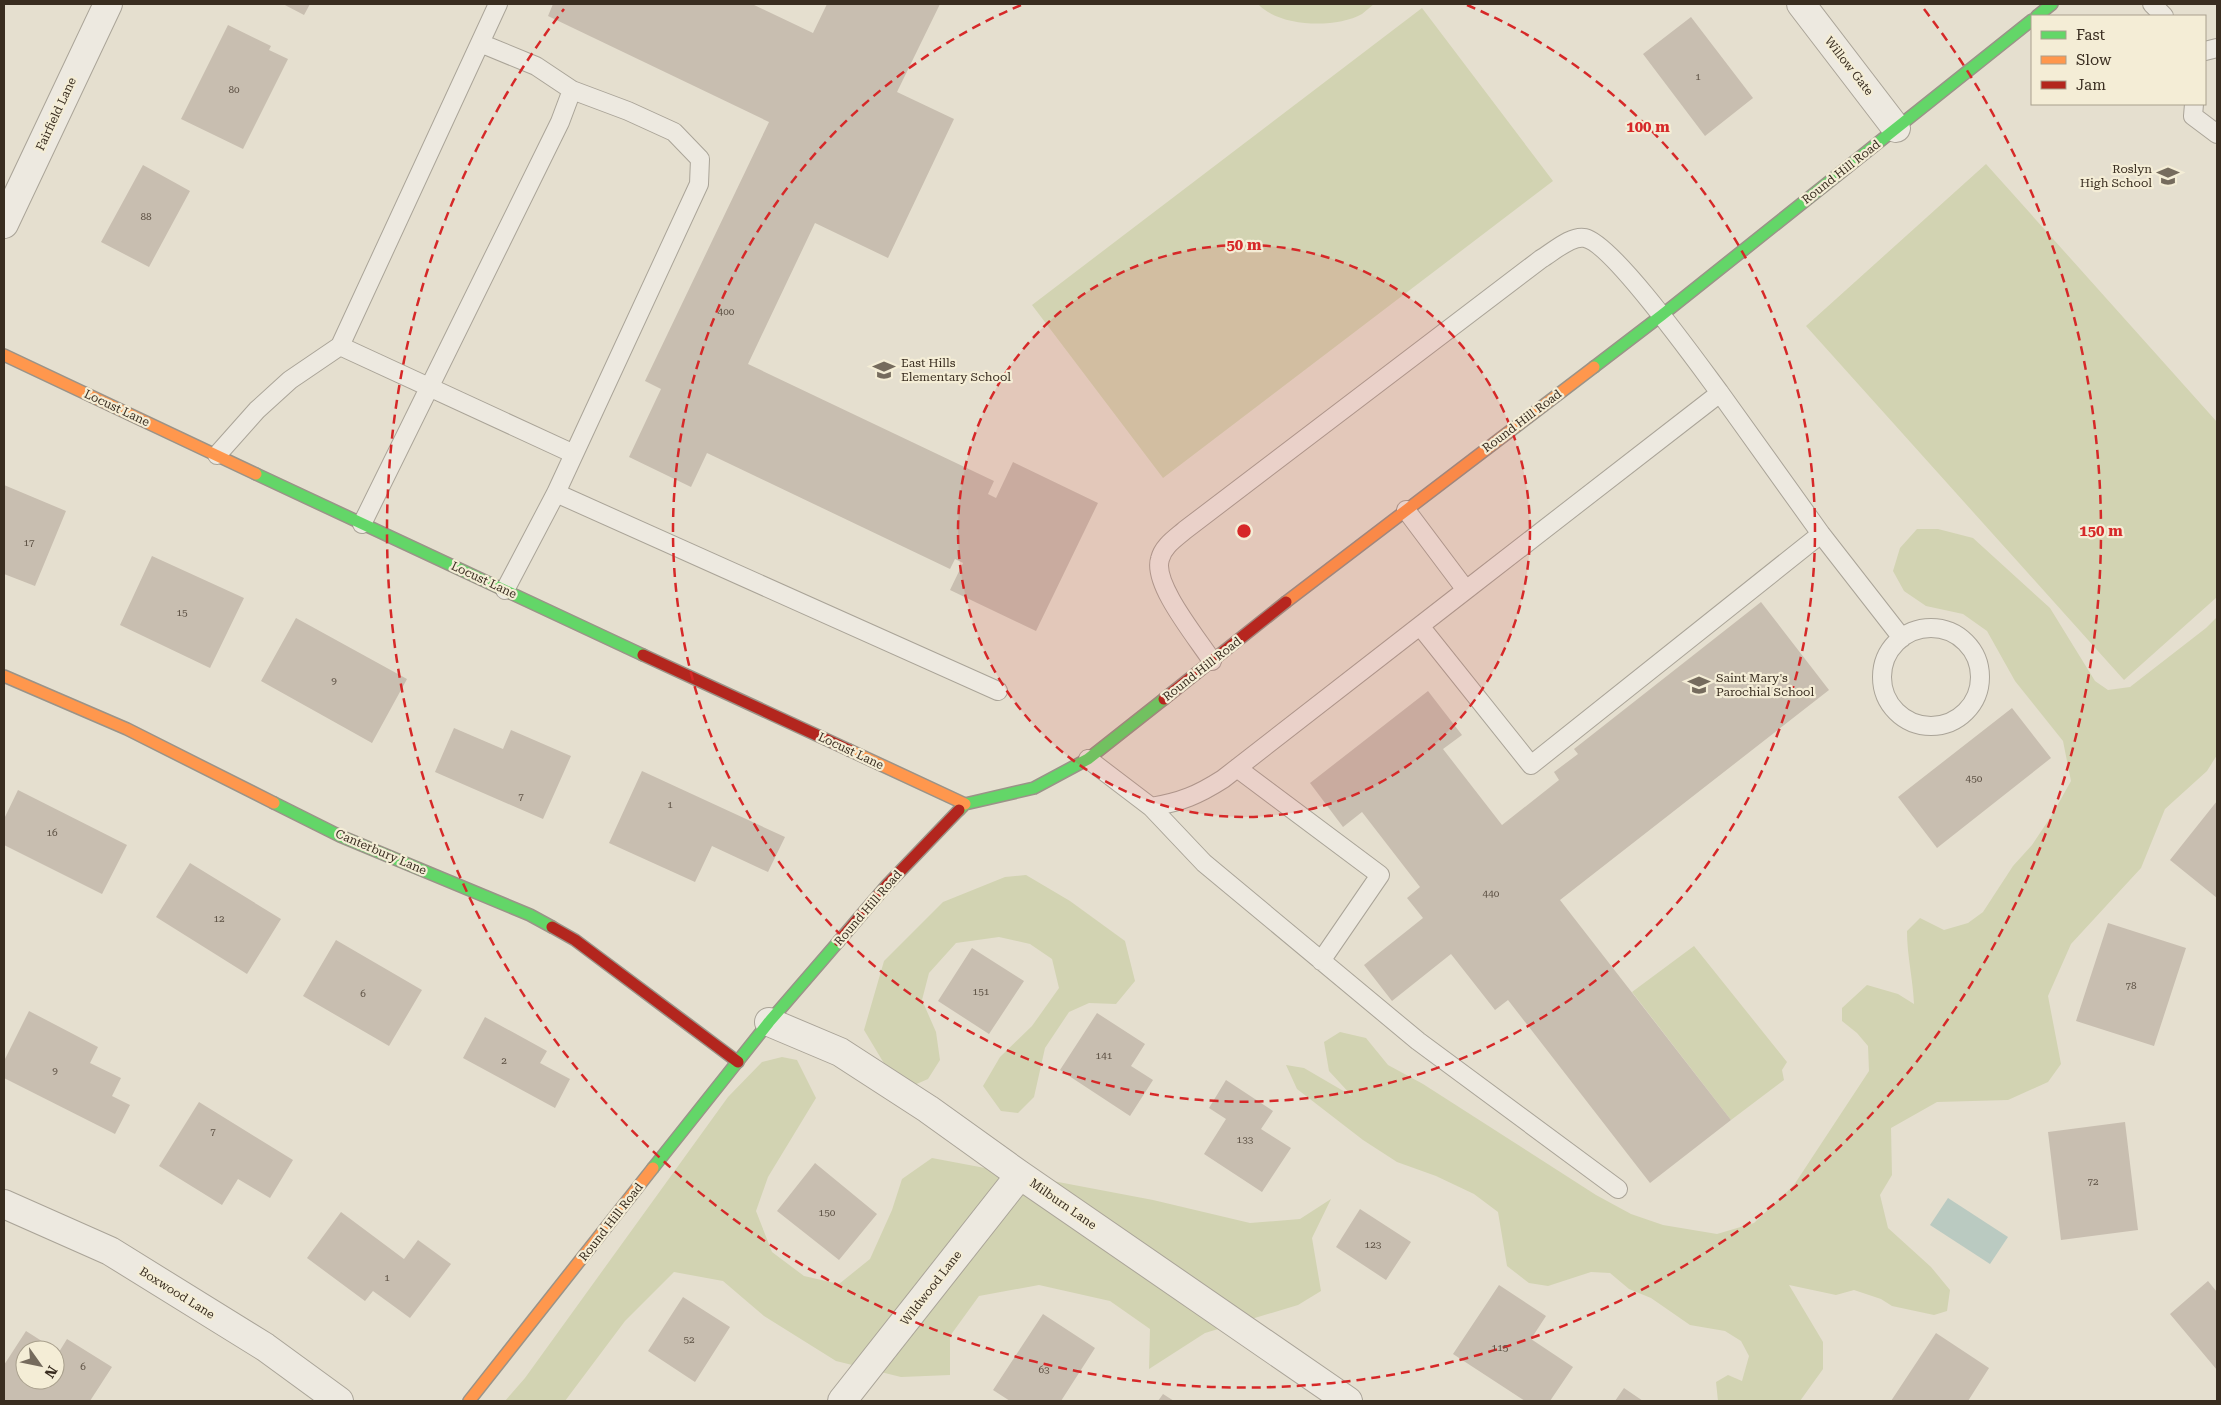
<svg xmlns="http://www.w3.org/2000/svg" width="2221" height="1405" viewBox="0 0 2221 1405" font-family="'Roboto Serif',serif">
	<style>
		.green { fill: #d2d3b2 }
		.water { fill: #bacac1 }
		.building { fill: #c8beb0; fill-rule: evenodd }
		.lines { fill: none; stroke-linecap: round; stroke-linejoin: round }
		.lane-casing { stroke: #aaa498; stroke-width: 20 }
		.street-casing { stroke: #aaa498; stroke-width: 30 }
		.fast-casing { stroke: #9a9388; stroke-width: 14 }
		.slow-casing { stroke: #9a9388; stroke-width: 14 }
		.jam-casing { stroke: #9a9388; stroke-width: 14 }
		.lane { stroke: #ede9e0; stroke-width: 18 }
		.street { stroke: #ede9e0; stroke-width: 28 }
		.fast { stroke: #63d668; stroke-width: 11 }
		.slow { stroke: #ff974d; stroke-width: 11 }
		.jam { stroke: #b3261e; stroke-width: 11 }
		.ring { fill: none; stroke: #d62828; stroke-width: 2.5; stroke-dasharray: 9 6 }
		.labels { text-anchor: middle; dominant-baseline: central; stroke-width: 4.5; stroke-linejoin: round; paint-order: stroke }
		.number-label { font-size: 10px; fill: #5d5144 }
		.street-label { font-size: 12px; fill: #392d20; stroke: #f4edd6 }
		.poi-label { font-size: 12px; fill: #392d20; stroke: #f4edd6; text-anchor: start }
		.centre { fill: #d62828; stroke: #f4edd6; stroke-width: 2.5 }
		.ring-label { font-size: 15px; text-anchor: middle; font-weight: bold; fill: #d62828; stroke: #f4edd6; stroke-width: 4.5; stroke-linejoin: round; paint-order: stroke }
	</style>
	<rect width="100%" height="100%" fill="#e5dfcf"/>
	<path class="green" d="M 1258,4 L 1374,4 C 1370,7 1366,11 1362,14 C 1335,29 1279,27 1258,4 Z
		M 1422,8 L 1553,181 L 1163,478 L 1032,305 Z
		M 1986,164 L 2217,422 L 2217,597 L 2124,680 L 1806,326 Z
		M 1917,529 L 1938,529 L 1973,538 L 2050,608 L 2095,681 L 2108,690 L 2130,687 L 2206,628 L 2217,617 L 2217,755 L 2207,771 L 2165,809 L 2141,868 L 2071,944 L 2048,996 L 2061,1064 L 2048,1082 L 2008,1100 L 1937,1102 L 1891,1128 L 1892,1175 L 1880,1195 L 1888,1228 L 1931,1267 L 1950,1290 L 1947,1311 L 1934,1315 L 1892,1306 L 1881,1299 L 1854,1290 L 1836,1295 L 1789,1285 L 1823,1342 L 1823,1369 L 1800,1401 L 1718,1401 L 1716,1382 L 1728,1375 L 1742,1381 L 1749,1356 L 1741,1341 L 1725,1331 L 1690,1325 L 1651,1298 L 1629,1289 L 1610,1273 L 1591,1272 L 1548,1286 L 1529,1283 L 1507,1266 L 1498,1212 L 1474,1194 L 1436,1176 L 1397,1162 L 1363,1140 L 1297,1089 L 1286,1065 L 1304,1068 L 1352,1096 L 1329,1071 L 1324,1042 L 1340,1032 L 1366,1038 L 1388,1065 L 1423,1084 L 1596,1195 L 1631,1214 L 1663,1225 L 1717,1234 L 1754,1223 L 1794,1185 L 1869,1071 L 1868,1046 L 1857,1033 L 1842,1021 L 1842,1008 L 1867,985 L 1898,994 L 1914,1004 C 1913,979 1907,956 1907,931 L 1920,918 L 1944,930 L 1968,923 L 1983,912 L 2013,866 L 2032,845 L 2052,815 L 2071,781 L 2063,741 L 2015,681 L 1987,631 L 1963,614 L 1926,606 L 1904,591 L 1893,571 L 1900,548 Z
		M 1026,875 L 1070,901 L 1125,941 L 1135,981 L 1116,1004 L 1089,1003 L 1069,1012 L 1045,1048 L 1034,1097 L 1018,1113 L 1001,1111 L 983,1086 L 1000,1057 L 1032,1026 L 1059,988 L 1052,959 L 1030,944 L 999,937 L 956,943 L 929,973 L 922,1000 L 936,1032 L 940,1060 L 928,1079 L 912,1086 L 888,1070 L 864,1030 L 884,961 L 943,902 L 1005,877 Z
		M 1694,946 L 1787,1062 L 1782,1070 L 1784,1080 L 1731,1120 L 1632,992 Z
		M 782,1057 L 797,1060 L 816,1098 L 768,1177 L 756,1211 L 772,1252 L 804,1276 L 839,1284 L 870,1259 L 892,1210 L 902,1179 L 932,1158 L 1153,1200 L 1250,1223 L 1300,1219 L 1331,1199 L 1312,1238 L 1321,1291 L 1298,1305 L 1205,1333 L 1149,1369 L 1150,1329 L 1110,1301 L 1039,1285 L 979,1296 L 950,1336 L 950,1375 L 901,1377 L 836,1361 L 764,1316 L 723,1281 L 674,1272 L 625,1321 L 565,1401 L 505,1401 L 525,1378 L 728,1097 L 762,1062 Z"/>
	<path class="water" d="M 1948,1198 L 2008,1237 L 1990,1264 L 1930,1225 Z"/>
	<path class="building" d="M 283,4 L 310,4 L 304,15 Z
		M 553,4 L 752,4 L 813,33 L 827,4 L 940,4 L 897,92 L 954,119 L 888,258 L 815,223 L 748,364 L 994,481 L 988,494 L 996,498 L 1013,462 L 1098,503 L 1036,631 L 950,590 L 963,563 L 955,559 L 950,569 L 707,453 L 691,487 L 629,457 L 661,389 L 645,381 L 769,122 L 548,16 Z
		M 1691,17 L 1753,98 L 1705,136 L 1643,54 Z
		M 228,25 L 271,46 L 269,50 L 288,59 L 243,149 L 181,119 Z
		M 143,165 L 190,191 L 149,267 L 101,242 Z
		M 4,485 L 66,511 L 35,586 L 4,574 Z
		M 152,556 L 244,598 L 210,668 L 120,625 Z
		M 1761,602 L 1829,690 L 1560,900 L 1731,1120 L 1650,1183 L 1508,1000 L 1495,1010 L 1451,954 L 1392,1001 L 1364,965 L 1423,918 L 1407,898 L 1420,887 L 1362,812 L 1343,827 L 1310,783 L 1428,691 L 1462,735 L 1443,749 L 1502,825 L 1559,780 L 1554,772 L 1578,754 L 1574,749 Z
		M 296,618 L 407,679 L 372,743 L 261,681 Z
		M 2012,708 L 2051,758 L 1937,848 L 1898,797 Z
		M 454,728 L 503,749 L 511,730 L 571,756 L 543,819 L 435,772 Z
		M 642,771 L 785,837 L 768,872 L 712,846 L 695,882 L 609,843 Z
		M 18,790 L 127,845 L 102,894 L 4,845 L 4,819 Z
		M 2217,801 L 2217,898 L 2170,860 Z
		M 190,863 L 281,919 L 247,974 L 156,917 Z
		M 2108,923 L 2186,948 L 2154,1046 L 2076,1021 Z
		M 336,940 L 422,990 L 389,1046 L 303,996 Z
		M 972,948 L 1024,981 L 989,1034 L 938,1001 Z
		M 29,1011 L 98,1047 L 90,1063 L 121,1078 L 112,1096 L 130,1105 L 115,1134 L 4,1078 L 4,1061 Z
		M 1097,1013 L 1145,1044 L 1131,1066 L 1153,1080 L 1130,1116 L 1060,1070 Z
		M 485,1017 L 547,1051 L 540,1063 L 570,1079 L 555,1108 L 463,1058 Z
		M 1226,1080 L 1273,1111 L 1261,1129 L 1291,1148 L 1262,1192 L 1204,1154 L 1226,1119 L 1209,1108 Z
		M 199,1102 L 293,1160 L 270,1198 L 238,1179 L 222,1205 L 159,1166 Z
		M 2125,1122 L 2138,1230 L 2061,1240 L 2048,1132 Z
		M 815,1163 L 877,1214 L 839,1260 L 777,1211 Z
		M 1360,1209 L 1411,1242 L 1386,1280 L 1336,1247 Z
		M 341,1212 L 404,1259 L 418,1240 L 451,1264 L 410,1318 L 373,1291 L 365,1301 L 307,1258 Z
		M 2208,1281 L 2217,1292 L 2217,1370 L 2170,1314 Z
		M 1499,1285 L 1546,1316 L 1531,1339 L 1573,1367 L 1550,1401 L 1525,1401 L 1453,1354 Z
		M 683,1297 L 730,1327 L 695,1382 L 648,1351 Z
		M 1043,1314 L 1095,1348 L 1061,1401 L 1010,1401 L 993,1390 Z
		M 26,1331 L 59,1352 L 67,1339 L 112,1367 L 90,1401 L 4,1401 L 4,1365 ZM 25,1350 L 55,1350 L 55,1380 L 25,1380 Z
		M 1936,1333 L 1989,1368 L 1968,1401 L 1891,1401 Z
		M 1624,1388 L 1643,1401 L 1615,1401 Z
		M 1163,1394 L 1174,1401 L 1158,1401 Z"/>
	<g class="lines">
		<g class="lane-casing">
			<path id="lane" d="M 2152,4 L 2164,16
				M 480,43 L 536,66 L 572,90
				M 2205,51 L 2217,48
				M 2194,104 L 2193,116 L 2217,134
				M 340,346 L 574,454
				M 1720,393 L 1821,534 L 1902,638
				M 217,455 L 257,410 L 290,380 L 340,346 L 498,4
				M 556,493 L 998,691
				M 362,524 L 560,122 L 572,90 L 628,111 L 674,132 L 700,159 L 699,184 L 556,493 L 505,590
				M 1420,626 L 1531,765 L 1821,534
				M1882 677a49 49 0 1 1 98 0a49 49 0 1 1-98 0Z
				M 1212,661 C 1198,639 1152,584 1160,559 C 1163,546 1176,538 1185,530 L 1541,259 C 1553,252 1571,235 1585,238 C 1613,244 1699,365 1720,393 L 1466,590 L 1406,510
				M 1088,759 L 1151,807 L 1204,863 L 1418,1041 L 1618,1189
				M 1237,768 L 1380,875 L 1321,961
				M 1151,807 C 1181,802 1198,795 1223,779 L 1466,590"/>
		</g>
		<g class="street-casing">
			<path id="street" d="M 1801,4 L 1896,128
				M 4,224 L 108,4
				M 769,1022 L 840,1052 L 928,1109 L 1020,1175 L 1348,1401
				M 4,1204 L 110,1251 L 265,1347 L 339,1401
				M 842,1401 L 1020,1175"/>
		</g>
		<g class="fast-casing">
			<path id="fast" d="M 2037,16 L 2052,4
				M 1594,367 L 1662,315 L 2032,20
				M 256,474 L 643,655
				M 274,803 L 340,836 L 530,915 L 552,927
				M 959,810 L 965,804 L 1034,788 L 1088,759 L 1164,699
				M 653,1168 L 769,1022 L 839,941"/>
		</g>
		<g class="slow-casing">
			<path id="slow" d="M 4,355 L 256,474
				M 1286,602 L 1594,367
				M 4,676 L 127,729 L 274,803
				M 849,750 L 965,804
				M 469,1401 L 653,1168"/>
		</g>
		<g class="jam-casing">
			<path id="jam" d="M 643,655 L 849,750
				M 1164,699 L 1286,602
				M 552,927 L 575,940 L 738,1062
				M 839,941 L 887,885 L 959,810"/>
		</g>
		<use href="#lane" class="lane"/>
		<use href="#street" class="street"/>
		<use href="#fast" class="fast"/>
		<use href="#slow" class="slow"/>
		<use href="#jam" class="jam"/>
	</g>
	<circle cx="1244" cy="531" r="286" fill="#d62828" fill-opacity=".12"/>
	<g class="ring">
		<circle cx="1244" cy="531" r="286"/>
		<path d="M1467 5A571 571 0 1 1 1021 5"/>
		<path d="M1924 9A857 857 0 1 1 564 9"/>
	</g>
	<defs>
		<g id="school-bare" transform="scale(1.725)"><path d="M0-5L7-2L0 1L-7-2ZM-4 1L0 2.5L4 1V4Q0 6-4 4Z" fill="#756b5d" stroke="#f4edd6" stroke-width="2.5" paint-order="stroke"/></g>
	</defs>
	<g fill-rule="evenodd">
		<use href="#school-bare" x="2168" y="176"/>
		<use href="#school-bare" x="884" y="370"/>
		<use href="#school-bare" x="1699" y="685"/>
	</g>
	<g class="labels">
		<g class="number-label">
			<text x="1698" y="76">1</text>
			<text x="234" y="89">80</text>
			<text x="146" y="216">88</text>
			<text x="726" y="311">400</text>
			<text x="29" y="542">17</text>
			<text x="182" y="612">15</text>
			<text x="334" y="680">9</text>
			<text x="1974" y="778">450</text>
			<text x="521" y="796">7</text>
			<text x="670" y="804">1</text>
			<text x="52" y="832">16</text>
			<text x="1491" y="893">440</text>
			<text x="219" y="918">12</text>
			<text x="2131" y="985">78</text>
			<text x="981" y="991">151</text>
			<text x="363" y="993">6</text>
			<text x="1104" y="1055">141</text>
			<text x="504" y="1060">2</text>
			<text x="55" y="1070">9</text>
			<text x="213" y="1131">7</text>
			<text x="1245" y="1139">133</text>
			<text x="2093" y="1181">72</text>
			<text x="827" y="1212">150</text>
			<text x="1373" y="1244">123</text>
			<text x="387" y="1277">1</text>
			<text x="689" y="1339">52</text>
			<text x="1500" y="1347">115</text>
			<text x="83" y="1366">6</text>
			<text x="1044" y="1369">63</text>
		</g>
		<g class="street-label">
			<text transform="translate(1849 66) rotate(52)">Willow Gate</text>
			<text transform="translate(56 114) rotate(-65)">Fairfield Lane</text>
			<text transform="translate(1841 172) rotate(-38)">Round Hill Road</text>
			<text transform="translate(117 408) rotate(25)">Locust Lane</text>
			<text transform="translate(1522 421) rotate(-37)">Round Hill Road</text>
			<text transform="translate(484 580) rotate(25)">Locust Lane</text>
			<text transform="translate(1202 669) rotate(-38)">Round Hill Road</text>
			<text transform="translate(851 751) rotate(25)">Locust Lane</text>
			<text transform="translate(381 852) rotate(23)">Canterbury Lane</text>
			<text transform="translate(868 908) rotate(-49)">Round Hill Road</text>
			<text transform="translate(1063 1204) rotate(35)">Milburn Lane</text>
			<text transform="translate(611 1222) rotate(-52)">Round Hill Road</text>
			<text transform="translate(931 1288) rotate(-52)">Wildwood Lane</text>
			<text transform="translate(177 1293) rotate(32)">Boxwood Lane</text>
		</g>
		<g class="poi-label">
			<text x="2152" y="169" text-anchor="end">Roslyn<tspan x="2152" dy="14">High School</tspan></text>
			<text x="901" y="363">East Hills<tspan x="901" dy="14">Elementary School</tspan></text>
			<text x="1716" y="678">Saint Mary's<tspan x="1716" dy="14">Parochial School</tspan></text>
		</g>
	</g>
	<circle cx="1244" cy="531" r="8" class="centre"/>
	<g class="ring-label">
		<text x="1648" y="132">100 m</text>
		<text x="1244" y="250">50 m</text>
		<text x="2101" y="536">150 m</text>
	</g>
	<rect width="2221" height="1405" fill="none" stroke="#392d20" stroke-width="10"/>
	<rect x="2031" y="15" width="175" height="90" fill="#f4edd6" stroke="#a9a08d"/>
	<rect x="2041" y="31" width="25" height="8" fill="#63d668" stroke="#a9a08d"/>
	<text x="2076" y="40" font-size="15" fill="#392d20">Fast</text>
	<rect x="2041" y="56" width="25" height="8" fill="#ff974d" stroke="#a9a08d"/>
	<text x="2076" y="65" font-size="15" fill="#392d20">Slow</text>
	<rect x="2041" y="81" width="25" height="8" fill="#b3261e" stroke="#a9a08d"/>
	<text x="2076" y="90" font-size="15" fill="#392d20">Jam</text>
	<g transform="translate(40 1365) rotate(123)"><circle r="24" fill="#f4edd6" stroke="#a9a08d"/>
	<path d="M0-4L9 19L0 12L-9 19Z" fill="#756b5d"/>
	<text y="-8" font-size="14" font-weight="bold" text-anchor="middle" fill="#392d20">N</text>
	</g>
</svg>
